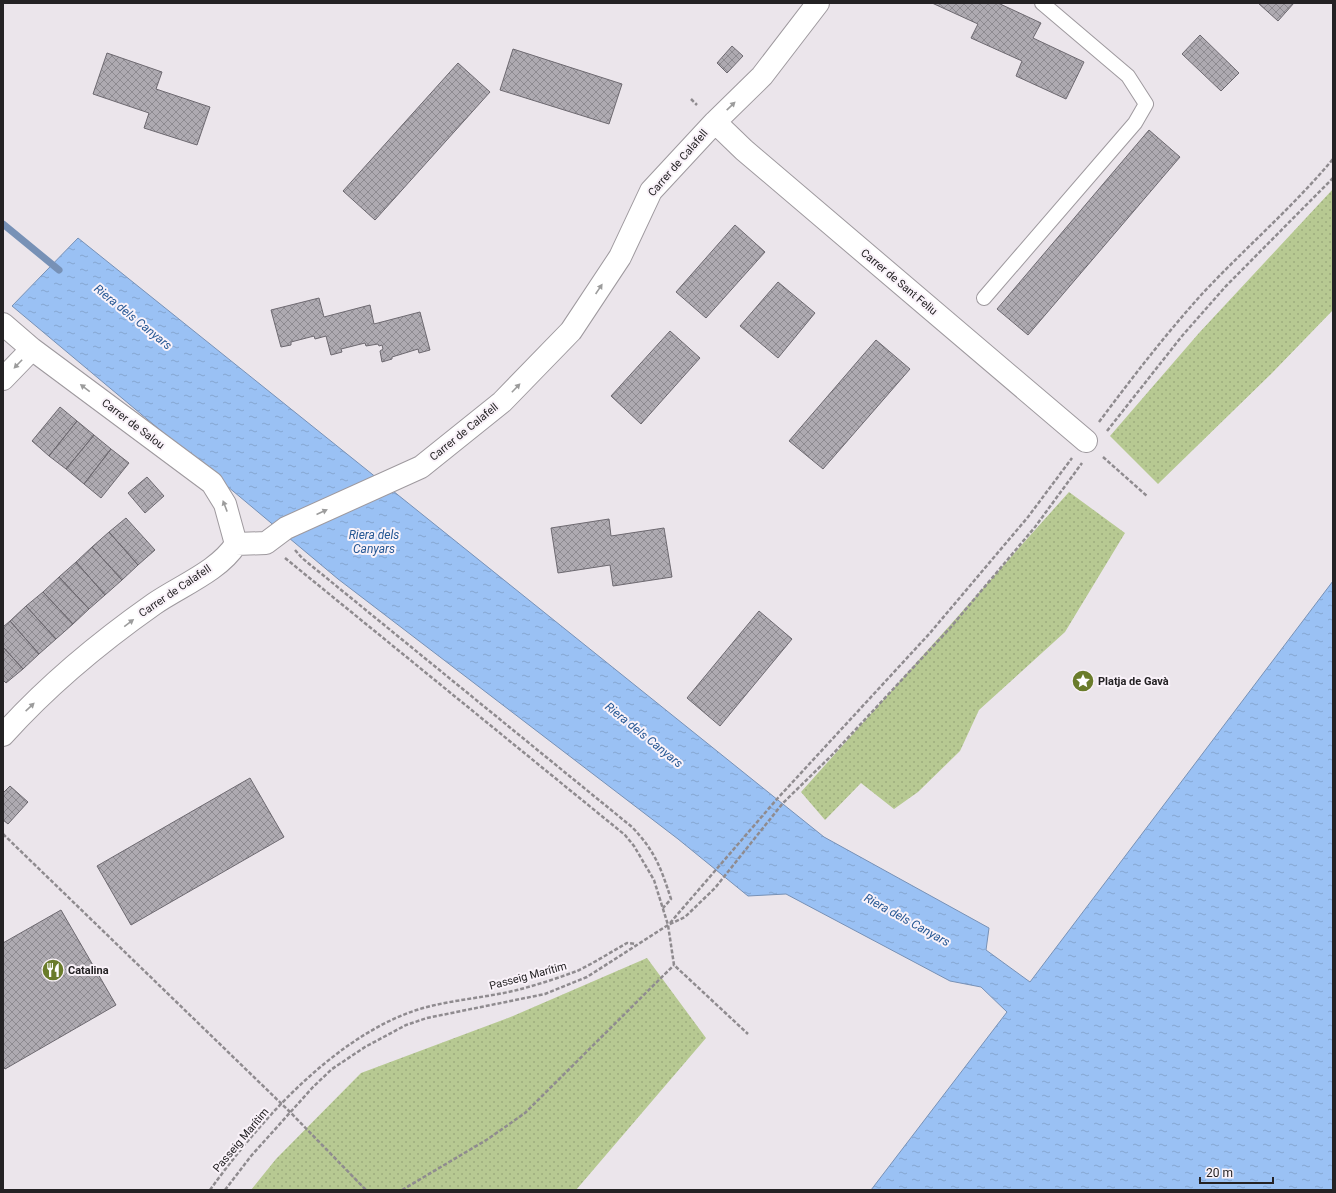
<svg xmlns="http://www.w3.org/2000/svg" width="1336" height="1193" viewBox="0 0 1336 1193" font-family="Roboto,sans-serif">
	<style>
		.grass { fill: url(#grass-dots) }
		.water { fill: url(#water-ripples); stroke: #7791b6 }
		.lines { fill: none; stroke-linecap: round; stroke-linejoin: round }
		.stream { stroke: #7791b6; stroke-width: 7 }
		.building { fill: url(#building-cross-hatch); stroke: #6d6970 }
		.lane-casing { stroke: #9e999e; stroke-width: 16 }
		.street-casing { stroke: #9e999e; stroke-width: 24 }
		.path { stroke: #8f8b8f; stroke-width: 2.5; stroke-dasharray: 4 2; stroke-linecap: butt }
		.lane { stroke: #fff; stroke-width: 14 }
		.street { stroke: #fff; stroke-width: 22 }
		.oneway { fill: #9c9c9c }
		.labels { text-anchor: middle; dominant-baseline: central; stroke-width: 4; stroke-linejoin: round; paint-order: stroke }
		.street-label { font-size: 11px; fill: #242224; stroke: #f9f2f9 }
		.poi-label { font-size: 11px; font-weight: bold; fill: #242224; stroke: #f9f2f9; text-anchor: start }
		.water-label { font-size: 12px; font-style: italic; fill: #255794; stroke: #f9f2f9 }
	</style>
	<defs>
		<pattern id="grass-dots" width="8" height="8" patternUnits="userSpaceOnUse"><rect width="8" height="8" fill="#b7c992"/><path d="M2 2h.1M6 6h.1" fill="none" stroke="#9dac7e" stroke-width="1.8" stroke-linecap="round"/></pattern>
		<pattern id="water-ripples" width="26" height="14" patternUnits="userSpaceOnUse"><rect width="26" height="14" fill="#9ac1f4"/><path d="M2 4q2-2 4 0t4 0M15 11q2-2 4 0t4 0" fill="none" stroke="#85a6d1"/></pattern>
		<pattern id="building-cross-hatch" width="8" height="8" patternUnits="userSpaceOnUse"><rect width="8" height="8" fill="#aeaab1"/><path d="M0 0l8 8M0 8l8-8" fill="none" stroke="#8d8a90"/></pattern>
	</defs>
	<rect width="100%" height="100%" fill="#ebe5eb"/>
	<path class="grass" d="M 1333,189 L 1333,310 L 1272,373 L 1158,484 L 1110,436 L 1199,333 Z
		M 1069,492 L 1125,533 L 1065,632 L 979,710 L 960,751 L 918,792 L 894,809 L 861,783 L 825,820 L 801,792 Z
		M 647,958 L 706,1038 L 576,1190 L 251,1190 L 276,1159 L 361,1073 L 513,1016 Z"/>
	<path class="water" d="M 78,238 L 824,837 L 989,928 L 986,950 L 1030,982 L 1333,581 L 1333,1190 L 871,1190 L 1007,1012 L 981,987 L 950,981 L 786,894 L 748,896 L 678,839 L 338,579 L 12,306 Z"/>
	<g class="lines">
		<path class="stream" d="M 3,224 L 59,270"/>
	</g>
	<path class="building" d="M 932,3 L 998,3 L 1041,23 L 1033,38 L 1084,62 L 1066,99 L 1016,76 L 1022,61 L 971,38 L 978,24 Z
		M 1258,3 L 1294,3 L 1278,21 Z
		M 1200,35 L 1239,73 L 1221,91 L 1182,54 Z
		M 732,46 L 743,56 L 727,73 L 717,63 Z
		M 513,49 L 622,84 L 609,124 L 500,90 Z
		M 107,53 L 162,72 L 156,89 L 210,107 L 197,145 L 144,128 L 149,113 L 93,94 Z
		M 458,63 L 490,92 L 375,220 L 343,191 Z
		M 1149,130 L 1180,157 L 1028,335 L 997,309 Z
		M 735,225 L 765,252 L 706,318 L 676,292 Z
		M 778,282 L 815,313 L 778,358 L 740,326 Z
		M 319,298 L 324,317 L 370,305 L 374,324 L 420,312 L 430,350 L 419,353 L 418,349 L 392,357 L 392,359 L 382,362 L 380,351 L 383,349 L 382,345 L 379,346 L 378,344 L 366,346 L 365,343 L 341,349 L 342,352 L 331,355 L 326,336 L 315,339 L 314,336 L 291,342 L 291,345 L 281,347 L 271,310 Z
		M 670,331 L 700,358 L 641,424 L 611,396 Z
		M 876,340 L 910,369 L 823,469 L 789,441 Z
		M 60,407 L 77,421 L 49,456 L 32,441 Z
		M 77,421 L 94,435 L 66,469 L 49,456 Z
		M 94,435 L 111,449 L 84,484 L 66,469 Z
		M 111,449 L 129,463 L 101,498 L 84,484 Z
		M 147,477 L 164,496 L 145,513 L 128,493 Z
		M 126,518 L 155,550 L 138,565 L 109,532 Z
		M 609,519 L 611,536 L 664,528 L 672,577 L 613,586 L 610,565 L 558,573 L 551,528 Z
		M 109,532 L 138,565 L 122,580 L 92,547 Z
		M 92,547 L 122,580 L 105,595 L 76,562 Z
		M 76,562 L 105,595 L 89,609 L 59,577 Z
		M 59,577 L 89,609 L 73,624 L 43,592 Z
		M 43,592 L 73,624 L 56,639 L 26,606 Z
		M 26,606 L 56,639 L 39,654 L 10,621 Z
		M 759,611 L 792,639 L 720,726 L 687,698 Z
		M 10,621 L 39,654 L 23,669 L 3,647 L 3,627 Z
		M 3,647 L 23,669 L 6,683 L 3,680 Z
		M 250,778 L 284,837 L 131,925 L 97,866 Z
		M 10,786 L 28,802 L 8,824 L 3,820 L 3,793 Z
		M 61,910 L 116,1005 L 5,1069 L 3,1066 L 3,943 Z"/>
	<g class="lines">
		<g class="lane-casing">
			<path id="lane" d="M 984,298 L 1135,123 L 1146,104 L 1128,76 L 1042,3"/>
		</g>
		<g class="street-casing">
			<path id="street" d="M 715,122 L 744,150 L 1086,441
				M 3,324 L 32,349 L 212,483 L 225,504 L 236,544
				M 3,379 L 32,349
				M 236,544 L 266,543 L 286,528 L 421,467 L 502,402 L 571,331 L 620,257 L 651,191 L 715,122 L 762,76 L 818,3
				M 3,735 C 47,686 100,642 154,604 C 180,586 219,571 236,544"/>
		</g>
		<path class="path" d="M 691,99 L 697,105
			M 1099,422 C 1132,378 1165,335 1202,294 C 1245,248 1293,207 1333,159
			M 1107,431 L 1182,336 L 1226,286 L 1333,178
			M 1103,457 L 1147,496
			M 295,550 L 302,558 L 632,827 C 655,851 661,868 671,899 L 663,908
			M 285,558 L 625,835 L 634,846 L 654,880 L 668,925 L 674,965 L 748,1034
			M 3,834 L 290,1112 L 366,1190
			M 670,923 L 777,799 L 930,633 L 1028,517 L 1072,458
			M 210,1190 C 258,1123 329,1043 408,1013 C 442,1000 481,999 517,990 C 537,985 558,978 577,971 C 594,963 611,952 627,943 L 636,944
			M 225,1190 L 251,1156 L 313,1087 L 332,1069 L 365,1047 L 406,1025 L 427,1018 L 545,994 L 587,977 L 668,925 L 685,917 L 715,888 L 783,803 L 831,756 L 950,628 L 1035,527 L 1082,463
			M 402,1190 L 488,1139 L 525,1113 L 674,965"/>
		<use href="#lane" class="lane"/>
		<use href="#street" class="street"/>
	</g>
	<defs><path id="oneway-solid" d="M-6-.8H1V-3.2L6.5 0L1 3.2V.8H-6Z"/></defs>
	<g class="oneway">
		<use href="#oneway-solid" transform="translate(731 106) rotate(-44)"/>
		<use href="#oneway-solid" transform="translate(599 289) rotate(-56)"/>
		<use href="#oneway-solid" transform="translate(18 364) rotate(134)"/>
		<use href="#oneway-solid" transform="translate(85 388) rotate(-143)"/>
		<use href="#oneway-solid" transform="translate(516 388) rotate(-46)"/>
		<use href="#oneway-solid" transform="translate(225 506) rotate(-111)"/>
		<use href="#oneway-solid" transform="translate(322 512) rotate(-24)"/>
		<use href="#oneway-solid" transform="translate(129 623) rotate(-37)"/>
		<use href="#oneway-solid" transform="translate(30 707) rotate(-43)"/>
	</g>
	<defs>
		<g id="sight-disc" transform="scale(1.15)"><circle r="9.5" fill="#6a7c2b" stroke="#f9f2f9"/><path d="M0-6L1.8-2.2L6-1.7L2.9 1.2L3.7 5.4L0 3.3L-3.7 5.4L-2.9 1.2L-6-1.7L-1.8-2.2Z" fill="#fff"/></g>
		<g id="restaurant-disc" transform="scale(1.15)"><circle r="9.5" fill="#6a7c2b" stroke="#f9f2f9"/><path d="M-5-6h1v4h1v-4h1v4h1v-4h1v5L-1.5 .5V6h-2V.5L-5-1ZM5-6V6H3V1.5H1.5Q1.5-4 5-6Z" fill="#fff"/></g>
	</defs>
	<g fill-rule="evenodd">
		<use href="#sight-disc" x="1083" y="681"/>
		<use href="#restaurant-disc" x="53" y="970"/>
	</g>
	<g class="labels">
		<g class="street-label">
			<text transform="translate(678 163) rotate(-49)">Carrer de Calafell</text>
			<text transform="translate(899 282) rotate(40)">Carrer de Sant Feliu</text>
			<text transform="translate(133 424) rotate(37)">Carrer de Salou</text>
			<text transform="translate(464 432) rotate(-39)">Carrer de Calafell</text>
			<text transform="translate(175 591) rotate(-34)">Carrer de Calafell</text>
			<text transform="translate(528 976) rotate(-15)">Passeig Marítim</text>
			<text transform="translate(241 1140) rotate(-50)">Passeig Marítim</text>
		</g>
		<g class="poi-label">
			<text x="1098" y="681">Platja de Gavà</text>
			<text x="68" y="970">Catalina</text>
		</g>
		<g class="water-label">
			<text transform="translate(133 317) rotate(39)">Riera dels Canyars</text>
			<text x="374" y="535">Riera dels<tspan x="374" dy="14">Canyars</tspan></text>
			<text transform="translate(644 735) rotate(39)">Riera dels Canyars</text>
			<text transform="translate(907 920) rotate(29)">Riera dels Canyars</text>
		</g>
	</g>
	<rect width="1336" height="1193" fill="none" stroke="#242224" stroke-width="8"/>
	<path d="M1200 1177v6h73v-6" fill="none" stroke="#242224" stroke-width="2"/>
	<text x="1206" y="1177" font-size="12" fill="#242224" stroke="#f9f2f9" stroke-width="3" paint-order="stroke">20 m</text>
</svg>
